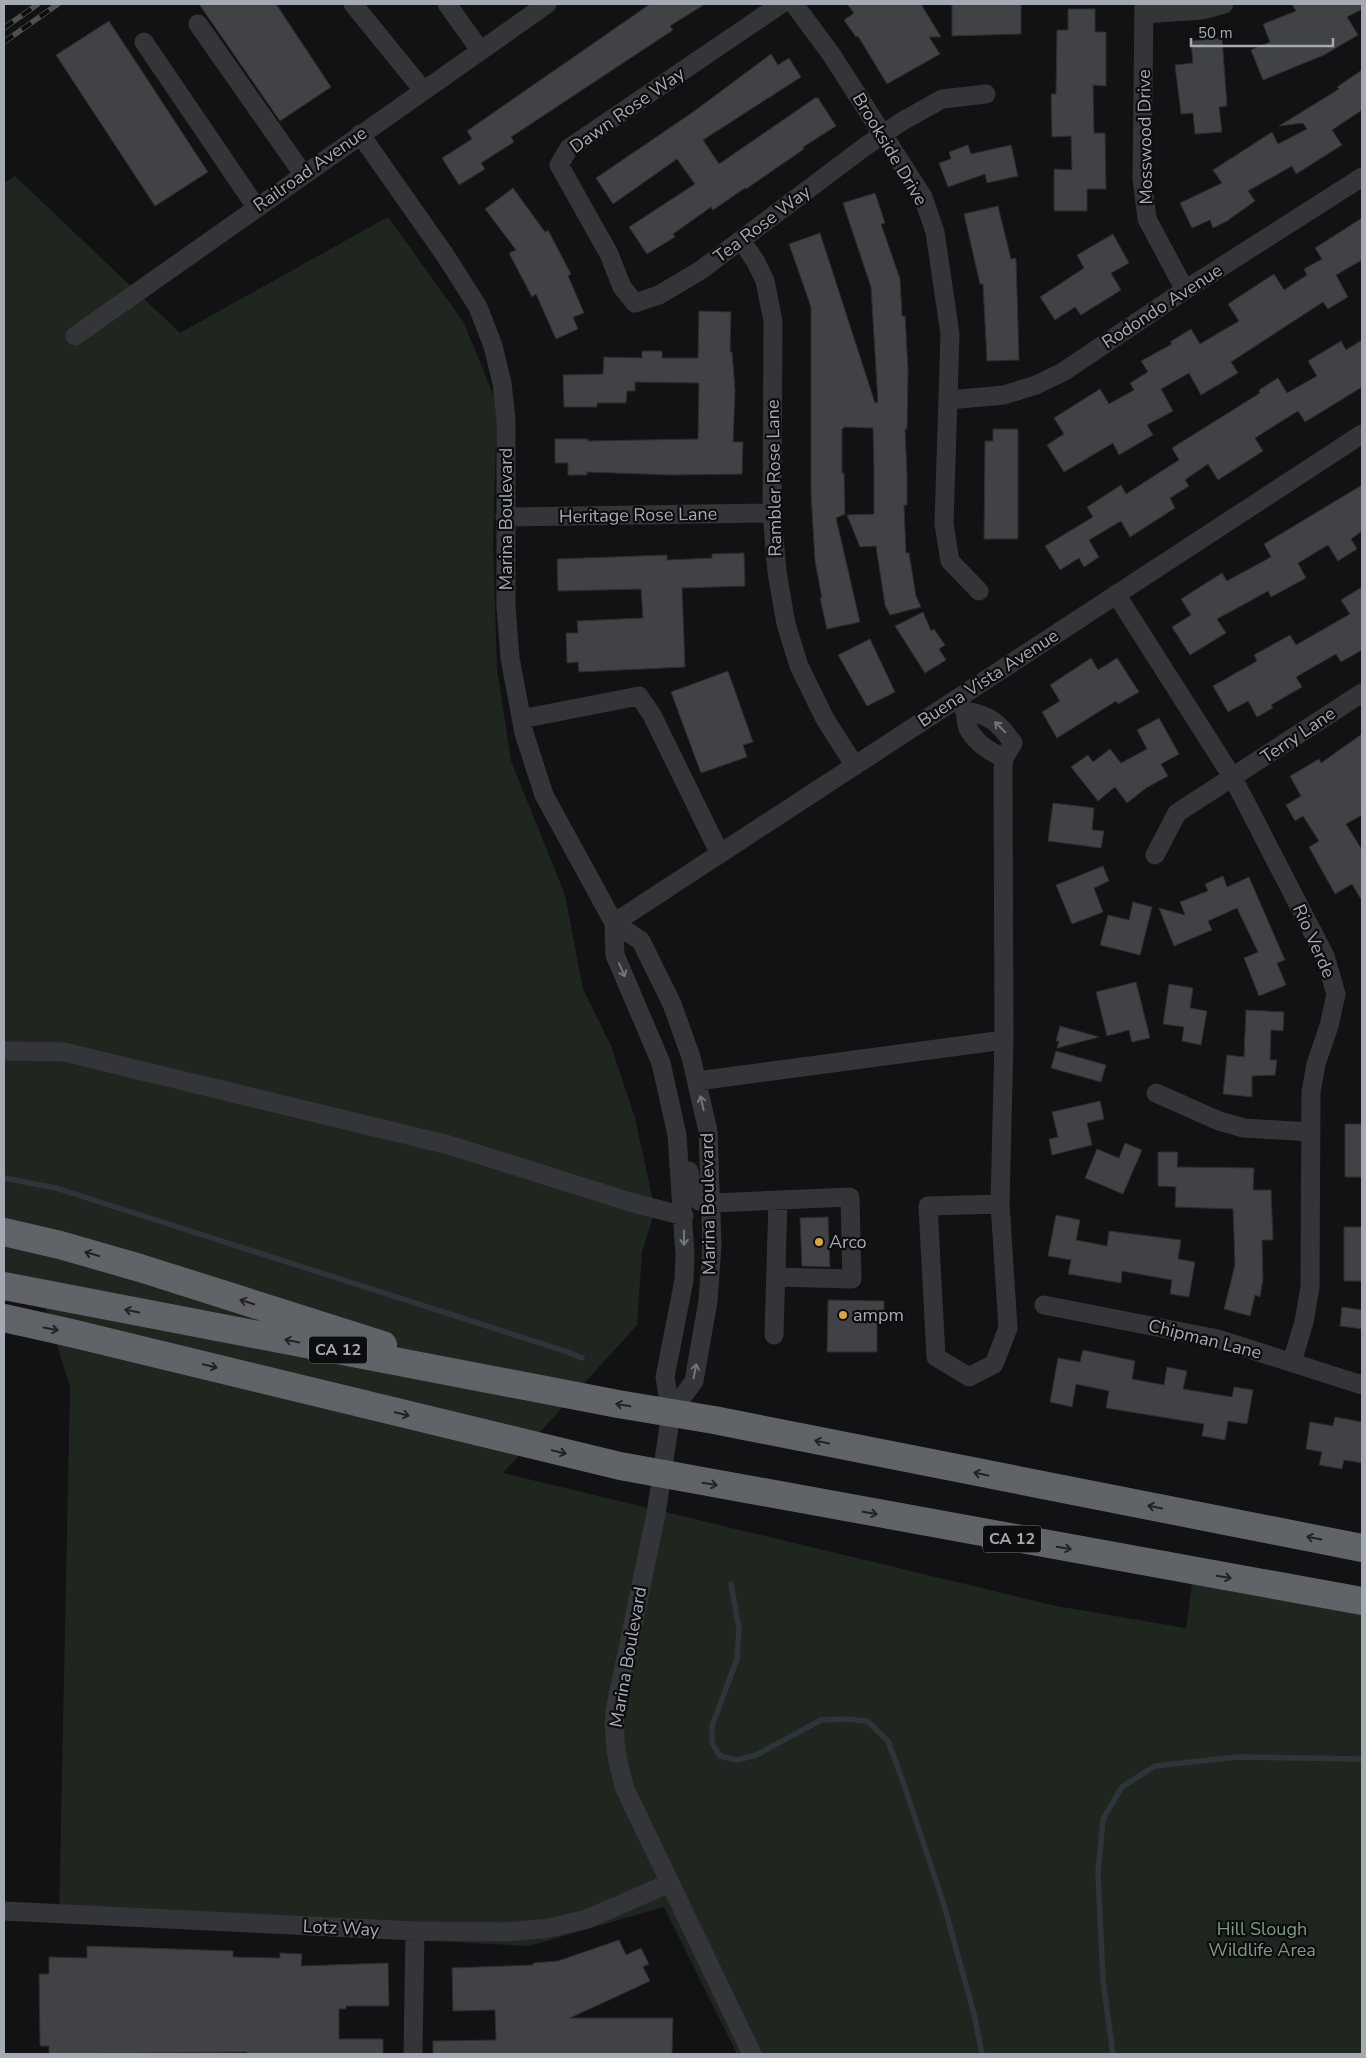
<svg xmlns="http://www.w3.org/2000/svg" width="1366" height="2058" viewBox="0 0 1366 2058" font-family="'Nunito Sans',sans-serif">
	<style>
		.green { fill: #1f2620 }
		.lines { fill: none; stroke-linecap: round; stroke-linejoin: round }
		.stream { stroke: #2d353b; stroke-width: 5.5 }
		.building { fill: #414246; stroke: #2d2d2f }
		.minor { stroke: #343538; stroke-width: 19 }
		.highway { stroke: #606368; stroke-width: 28 }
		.rail-casing { stroke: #4d4f53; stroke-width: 5.5 }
		.rail { stroke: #0d0d0f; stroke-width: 4; stroke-dasharray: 11; stroke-linecap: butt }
		.oneway { stroke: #72757b }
		.oneway2 { stroke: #222225 }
		.poi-dot { fill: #daa544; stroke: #0d0d0f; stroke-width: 2 }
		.labels { text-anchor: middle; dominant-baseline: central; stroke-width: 4.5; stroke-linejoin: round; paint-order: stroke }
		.shield { fill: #0d0d0f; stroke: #777b81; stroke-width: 1 }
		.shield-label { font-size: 16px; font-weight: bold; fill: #a5aab2 }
		.street-label { font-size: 18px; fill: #a5aab2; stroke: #0d0d0f }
		.poi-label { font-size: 18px; fill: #a5aab2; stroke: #0d0d0f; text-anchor: start }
		.park-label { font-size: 18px; fill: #7f9b80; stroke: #0d0d0f }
	</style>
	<rect width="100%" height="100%" fill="#121214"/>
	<path class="green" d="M 15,176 L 180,333 L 388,217 L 463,321 L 497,404 L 493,543 L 497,669 L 511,761 L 565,895 L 583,989 L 611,1046 L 635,1118 L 655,1210 L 642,1252 L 637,1325 L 503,1473 L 1056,1606 L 1186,1628 L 1194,1571 L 1362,1601 L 1362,2054 L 737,2054 L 664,1907 L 529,1946 L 59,1922 L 70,1387 L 39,1286 L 4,1287 L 4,183 Z"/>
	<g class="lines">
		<path class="stream" d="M 4,1178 L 56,1188 L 568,1352 L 582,1358
			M 731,1584 L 739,1629 L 737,1659 L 712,1726 L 712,1743 L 720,1756 L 737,1760 L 756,1755 L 821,1720 L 845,1719 L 867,1721 L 888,1741 L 902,1779 L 944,1905 L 974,2014 L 982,2054
			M 1113,2054 L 1103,1980 L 1098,1873 L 1103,1819 L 1122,1787 L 1155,1766 L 1237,1757 L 1362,1759"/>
	</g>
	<path class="building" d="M 199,4 L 276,4 L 331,87 L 280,121 Z
		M 650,4 L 705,4 L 670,26 L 673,30 L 511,137 L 514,142 L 481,163 L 485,169 L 459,185 L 442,158 L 472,139 L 467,131 Z
		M 847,4 L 921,4 L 941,37 L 929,37 L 940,54 L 887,84 L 858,36 L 856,37 L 844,20 L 854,13 Z
		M 952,4 L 1021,4 L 1021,34 L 952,36 Z
		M 1292,4 L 1362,4 L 1362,9 L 1347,17 L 1358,35 L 1324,55 L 1263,80 L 1251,50 L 1270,42 L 1263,24 L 1296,11 Z
		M 1068,9 L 1095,9 L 1095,32 L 1106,32 L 1106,86 L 1093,85 L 1094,133 L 1105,133 L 1106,189 L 1087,189 L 1087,211 L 1054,211 L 1054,169 L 1072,170 L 1071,136 L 1052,137 L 1051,94 L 1056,94 L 1057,30 L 1068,30 Z
		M 109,21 L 208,172 L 155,206 L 56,55 Z
		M 1222,38 L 1227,106 L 1219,107 L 1222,132 L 1195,134 L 1193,113 L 1181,114 L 1175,65 L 1193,63 L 1191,41 Z
		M 771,54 L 778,65 L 789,58 L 801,77 L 703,140 L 719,164 L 815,98 L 818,98 L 836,126 L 803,147 L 804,149 L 746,189 L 745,188 L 713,210 L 711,207 L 673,234 L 675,237 L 647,254 L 629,227 L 695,184 L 677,159 L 613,204 L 596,178 L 693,112 Z
		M 1362,70 L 1362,110 L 1332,130 L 1342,145 L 1296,174 L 1292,166 L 1248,191 L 1255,201 L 1227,221 L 1213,228 L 1210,220 L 1192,228 L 1180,203 L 1222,183 L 1213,170 L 1272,132 L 1278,144 L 1307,129 L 1303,123 L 1279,126 L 1339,89 L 1337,87 Z
		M 968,145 L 971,154 L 1011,145 L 1018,176 L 987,183 L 985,174 L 948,187 L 939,163 L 951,159 L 949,152 Z
		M 513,188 L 545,232 L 548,230 L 571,274 L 568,276 L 584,313 L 573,317 L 578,329 L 556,339 L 536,294 L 532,297 L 509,253 L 516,250 L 485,209 Z
		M 875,193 L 885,223 L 881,224 L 900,279 L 902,316 L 905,316 L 908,369 L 907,429 L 905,429 L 907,475 L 907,505 L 904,505 L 906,553 L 909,553 L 916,596 L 921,607 L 890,615 L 885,605 L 876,546 L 860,547 L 847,515 L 874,514 L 874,469 L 873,428 L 845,427 L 842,429 L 842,473 L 844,473 L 845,514 L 836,518 L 860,622 L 827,629 L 820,598 L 822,598 L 815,561 L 811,493 L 811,307 L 789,244 L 820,233 L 875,403 L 878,402 L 871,287 L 843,203 Z
		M 998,206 L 1011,259 L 1016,258 L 1019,360 L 987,361 L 983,284 L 980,284 L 964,214 Z
		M 1362,218 L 1362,260 L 1336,275 L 1348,297 L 1328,309 L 1323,302 L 1231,362 L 1238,373 L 1201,395 L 1189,373 L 1161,389 L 1173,411 L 1147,425 L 1153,435 L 1119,455 L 1113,443 L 1064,472 L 1047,445 L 1064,434 L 1054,418 L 1100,389 L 1109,404 L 1134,390 L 1130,383 L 1148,372 L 1141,361 L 1172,344 L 1170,342 L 1191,329 L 1200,344 L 1239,321 L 1228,304 L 1274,274 L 1284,290 L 1307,275 L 1304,269 L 1322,259 L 1315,248 Z
		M 1113,234 L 1129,263 L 1111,273 L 1121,290 L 1081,315 L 1075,307 L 1055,320 L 1040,297 L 1084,268 L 1077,255 Z
		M 699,311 L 731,312 L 730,352 L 732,352 L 735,390 L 733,442 L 743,442 L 742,474 L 672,475 L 587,472 L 587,475 L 568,475 L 568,463 L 555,463 L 555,439 L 588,439 L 588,441 L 698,439 L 699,383 L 635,382 L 635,391 L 627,391 L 626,403 L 597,403 L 597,407 L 564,407 L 563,375 L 603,374 L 604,357 L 642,358 L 642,351 L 662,351 L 662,358 L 698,358 Z
		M 1362,340 L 1362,387 L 1305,422 L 1298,411 L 1255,438 L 1263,451 L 1218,480 L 1208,464 L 1185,480 L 1189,486 L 1170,498 L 1175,508 L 1130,537 L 1121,521 L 1089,540 L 1099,557 L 1084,567 L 1079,558 L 1060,570 L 1045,546 L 1093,517 L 1087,507 L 1121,485 L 1126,494 L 1179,460 L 1172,448 L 1260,393 L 1259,390 L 1278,378 L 1287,393 L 1317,376 L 1308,361 L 1341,341 L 1346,350 Z
		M 993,429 L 1018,429 L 1018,539 L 984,539 L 985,441 L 993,441 Z
		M 1362,485 L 1362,531 L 1351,539 L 1357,549 L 1338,561 L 1328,545 L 1298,563 L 1306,578 L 1271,597 L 1268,591 L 1217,619 L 1226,633 L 1190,655 L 1172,627 L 1191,615 L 1181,599 L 1222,573 L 1227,581 L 1271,557 L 1264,544 Z
		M 744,553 L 745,586 L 682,588 L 685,667 L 579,672 L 578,662 L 567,663 L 566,633 L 578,633 L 577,621 L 643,618 L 641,589 L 558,591 L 557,559 L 667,555 L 667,560 L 712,558 L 712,554 Z
		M 1362,587 L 1362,650 L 1341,662 L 1336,654 L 1296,677 L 1302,687 L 1271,705 L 1273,708 L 1257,717 L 1248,701 L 1228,712 L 1213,686 L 1257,661 L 1254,655 L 1290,635 L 1296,645 L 1350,614 L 1341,600 Z
		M 923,612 L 931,631 L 934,629 L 945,645 L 939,649 L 946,660 L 925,673 L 895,626 Z
		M 870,639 L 895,692 L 867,706 L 838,655 Z
		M 1091,658 L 1098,670 L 1117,658 L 1139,692 L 1118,704 L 1116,701 L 1057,738 L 1042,712 L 1060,701 L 1050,685 Z
		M 728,671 L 753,742 L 743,745 L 747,757 L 701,773 L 671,692 Z
		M 1159,718 L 1179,754 L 1161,764 L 1168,776 L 1146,788 L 1127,803 L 1115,787 L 1098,801 L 1071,767 L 1088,755 L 1093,762 L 1110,749 L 1121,763 L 1147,749 L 1137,730 Z
		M 1362,734 L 1362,815 L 1346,824 L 1362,850 L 1362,901 L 1352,884 L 1335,894 L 1309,847 L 1319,841 L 1303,816 L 1295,821 L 1286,805 L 1301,796 L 1290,776 L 1319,759 L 1321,763 Z
		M 1053,803 L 1094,808 L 1092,830 L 1104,831 L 1101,848 L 1048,841 Z
		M 1103,866 L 1109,881 L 1094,888 L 1103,912 L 1072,924 L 1056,885 Z
		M 1223,876 L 1227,887 L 1249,877 L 1285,960 L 1277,963 L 1286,985 L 1259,996 L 1244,958 L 1258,952 L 1237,908 L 1208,921 L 1212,930 L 1174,946 L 1159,908 L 1185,915 L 1180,902 L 1208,891 L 1205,884 Z
		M 1133,902 L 1152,907 L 1140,955 L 1100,945 L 1108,915 L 1129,920 Z
		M 1136,982 L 1150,1038 L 1132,1042 L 1129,1030 L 1107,1036 L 1096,992 Z
		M 1169,984 L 1193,988 L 1190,1008 L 1207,1011 L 1201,1045 L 1182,1041 L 1184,1027 L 1163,1024 Z
		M 1246,1010 L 1284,1012 L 1283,1031 L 1271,1030 L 1270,1060 L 1277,1060 L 1275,1075 L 1252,1076 L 1252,1097 L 1223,1094 L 1227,1055 L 1244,1057 Z
		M 1060,1026 L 1099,1037 L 1057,1048 L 1059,1041 L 1056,1041 Z
		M 1056,1051 L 1106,1065 L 1101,1082 L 1051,1068 Z
		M 1100,1101 L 1104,1119 L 1087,1123 L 1092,1145 L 1052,1155 L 1049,1139 L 1058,1137 L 1052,1112 Z
		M 1345,1124 L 1362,1124 L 1362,1177 L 1345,1177 Z
		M 1125,1143 L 1142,1150 L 1123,1194 L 1085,1178 L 1097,1149 L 1119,1158 Z
		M 1158,1152 L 1178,1152 L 1177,1167 L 1254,1168 L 1253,1190 L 1271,1190 L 1273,1240 L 1262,1240 L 1263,1280 L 1260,1297 L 1255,1295 L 1250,1316 L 1224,1309 L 1235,1265 L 1233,1209 L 1175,1207 L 1176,1187 L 1158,1186 Z
		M 1056,1215 L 1080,1220 L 1076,1240 L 1107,1246 L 1109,1231 L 1181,1240 L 1178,1259 L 1195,1262 L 1189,1297 L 1170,1294 L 1172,1280 L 1122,1271 L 1121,1283 L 1068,1274 L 1071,1260 L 1048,1256 Z
		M 828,1217 L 830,1267 L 802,1266 L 800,1218 Z
		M 1344,1227 L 1362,1227 L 1362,1281 L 1344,1281 Z
		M 828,1300 L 884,1301 L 884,1317 L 877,1317 L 877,1352 L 827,1352 Z
		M 1342,1307 L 1362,1310 L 1362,1329 L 1340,1326 Z
		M 1083,1350 L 1135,1361 L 1132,1379 L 1164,1385 L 1167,1367 L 1187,1371 L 1183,1389 L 1232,1397 L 1234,1387 L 1253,1390 L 1247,1424 L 1228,1421 L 1225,1440 L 1202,1436 L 1204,1424 L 1106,1408 L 1109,1391 L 1076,1384 L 1072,1407 L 1050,1402 L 1058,1358 L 1080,1362 Z
		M 1335,1417 L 1362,1422 L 1362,1463 L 1344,1460 L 1342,1469 L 1319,1465 L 1322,1452 L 1306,1449 L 1310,1422 L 1333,1426 Z
		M 619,1940 L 626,1955 L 641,1948 L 649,1964 L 643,1967 L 650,1981 L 570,2018 L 673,2018 L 672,2054 L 433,2054 L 433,2041 L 496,2040 L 495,2010 L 453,2011 L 452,1968 L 533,1965 L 533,1963 L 558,1961 Z
		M 87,1946 L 233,1951 L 233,1957 L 280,1958 L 280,1953 L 302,1954 L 301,1966 L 388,1963 L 389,2006 L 346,2006 L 346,2009 L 339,2009 L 339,2039 L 383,2039 L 383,2054 L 247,2054 L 247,2052 L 49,2054 L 49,2046 L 40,2046 L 39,1974 L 49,1974 L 49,1957 L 87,1958 Z"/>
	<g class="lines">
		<path class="minor" d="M 353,4 L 423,90
			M 447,4 L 480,50
			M 781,4 L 569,148 L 559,165 L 609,254 L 622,287 L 635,303 L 659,295 L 701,270 L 863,148 L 901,122 L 942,99 L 986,94
			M 794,4 L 831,54 L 923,197 L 935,232 L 950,334 L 944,524 L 950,561 L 979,591
			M 1144,4 L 1142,178 L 1147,219 L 1185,290
			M 1144,14 L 1202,10 L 1224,4
			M 198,24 L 303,174
			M 144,42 L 256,207
			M 360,134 L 445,255 L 478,307 L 493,346 L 502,383 L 506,419 L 506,606 L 510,658 L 524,733 L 544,795 L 614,923 L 615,955 L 661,1063 L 677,1135 L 685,1255 L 684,1280 L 665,1377 L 671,1413 L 656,1514 L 615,1711 C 613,1739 617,1762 625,1789 L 752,2054
			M 741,240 L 756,262 L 765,281 L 773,321 L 772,513 L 777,572 L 786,624 L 799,666 L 825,719 L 855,766
			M 75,336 L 547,4
			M 949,400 L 1004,395 L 1036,385 L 1063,372 L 1185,290 L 1362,177
			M 505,517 L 772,513
			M 1116,594 L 1233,778 L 1325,956 L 1336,994 L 1329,1026 L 1316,1064 L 1311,1092 L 1310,1287 L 1304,1322 L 1292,1362
			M 960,702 C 969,715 964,718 968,728 C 975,742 990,752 1004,758
			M 967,711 C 991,716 999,723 1013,743 L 1004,758 L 1003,770 L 1004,1040
			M 521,719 L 639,696 L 652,715 L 720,854
			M 1155,855 L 1177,813 L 1362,693
			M 614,923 L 1362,434
			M 614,923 L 641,941 L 672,1004 L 691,1057 L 708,1131 L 712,1245 L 708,1301 L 694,1381 L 671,1413
			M 4,1051 L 64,1052 L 449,1145 L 630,1202 L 684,1216
			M 697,1081 L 1004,1040 L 1000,1204 L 928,1206 L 936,1357 L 969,1377 L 994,1364 L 1008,1328 L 1000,1204
			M 1156,1093 L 1219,1121 L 1244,1128 L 1311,1132
			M 689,1171 L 693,1192 L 699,1201 L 712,1203 L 850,1197 L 852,1279 L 776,1277
			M 1044,1305 L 1218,1339 L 1362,1385
			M 774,1335 L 778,1200
			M 4,1911 L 415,1931 L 509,1932 L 549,1928 L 587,1919 L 670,1883
			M 413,2054 L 415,1931"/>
		<path class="highway" d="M 4,1232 L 60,1245 L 140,1268 L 383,1345
			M 4,1286 L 618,1404 L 714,1420 L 1362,1548
			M 4,1318 L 71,1333 L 620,1466 L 1362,1601"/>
		<g class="rail-casing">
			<path id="rail" d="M 4,28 L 38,4
				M 4,42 L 58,4"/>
		</g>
		<use href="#rail" class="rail"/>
	</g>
	<defs><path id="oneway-shaft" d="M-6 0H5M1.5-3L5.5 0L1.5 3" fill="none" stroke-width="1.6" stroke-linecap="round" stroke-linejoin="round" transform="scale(1.25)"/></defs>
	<g class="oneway">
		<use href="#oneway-shaft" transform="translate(1000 727) rotate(-135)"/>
		<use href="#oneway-shaft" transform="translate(622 970) rotate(66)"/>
		<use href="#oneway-shaft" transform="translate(702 1103) rotate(-103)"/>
		<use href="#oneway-shaft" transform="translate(684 1238) rotate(89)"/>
		<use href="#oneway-shaft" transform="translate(695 1371) rotate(-79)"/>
	</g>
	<g class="oneway2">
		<use href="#oneway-shaft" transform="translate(92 1254) rotate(-164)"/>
		<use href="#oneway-shaft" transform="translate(247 1302) rotate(-162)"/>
		<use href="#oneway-shaft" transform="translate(132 1311) rotate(-169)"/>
		<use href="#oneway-shaft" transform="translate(51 1329) rotate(12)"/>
		<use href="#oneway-shaft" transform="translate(292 1341) rotate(-169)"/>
		<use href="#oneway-shaft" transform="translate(210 1366) rotate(14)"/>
		<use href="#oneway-shaft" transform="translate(623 1405) rotate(-170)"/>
		<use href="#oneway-shaft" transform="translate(402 1414) rotate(14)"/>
		<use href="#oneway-shaft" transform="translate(822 1442) rotate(-169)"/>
		<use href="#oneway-shaft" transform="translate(559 1452) rotate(13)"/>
		<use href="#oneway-shaft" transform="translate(981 1474) rotate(-169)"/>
		<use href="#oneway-shaft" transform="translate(710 1484) rotate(10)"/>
		<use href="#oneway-shaft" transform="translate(1155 1507) rotate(-169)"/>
		<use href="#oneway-shaft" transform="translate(870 1513) rotate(10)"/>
		<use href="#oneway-shaft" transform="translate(1314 1538) rotate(-169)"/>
		<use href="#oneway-shaft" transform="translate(1064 1548) rotate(10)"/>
		<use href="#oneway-shaft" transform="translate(1224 1577) rotate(10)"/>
	</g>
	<g class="poi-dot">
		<circle cx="819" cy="1242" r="5"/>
		<circle cx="843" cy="1315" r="5"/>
	</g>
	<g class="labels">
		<g class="shield">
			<rect x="309" y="1336.5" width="58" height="27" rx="4"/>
			<rect x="983" y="1525.5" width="58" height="27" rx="4"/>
		</g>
		<g class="shield-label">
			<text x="338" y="1350">CA 12</text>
			<text x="1012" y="1539">CA 12</text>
		</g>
		<g class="street-label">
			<text transform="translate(627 110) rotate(-35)">Dawn Rose Way</text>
			<text transform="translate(1145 137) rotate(-91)">Mosswood Drive</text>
			<text transform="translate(890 149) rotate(59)">Brookside Drive</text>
			<text transform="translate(310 169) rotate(-35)">Railroad Avenue</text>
			<text transform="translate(762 224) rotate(-37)">Tea Rose Way</text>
			<text transform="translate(1162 306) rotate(-33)">Rodondo Avenue</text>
			<text transform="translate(774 478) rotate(-91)">Rambler Rose Lane</text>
			<text transform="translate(638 515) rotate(-1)">Heritage Rose Lane</text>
			<text transform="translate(506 519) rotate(-90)">Marina Boulevard</text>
			<text transform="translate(988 678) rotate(-33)">Buena Vista Avenue</text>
			<text transform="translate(1298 735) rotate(-34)">Terry Lane</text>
			<text transform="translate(1314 941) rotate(66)">Rio Verde</text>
			<text transform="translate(708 1204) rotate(-91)">Marina Boulevard</text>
			<text transform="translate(1205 1339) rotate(14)">Chipman Lane</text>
			<text transform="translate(628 1657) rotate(-80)">Marina Boulevard</text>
			<text transform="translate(341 1928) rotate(3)">Lotz Way</text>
		</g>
		<g class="poi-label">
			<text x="829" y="1242">Arco</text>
			<text x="853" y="1315">ampm</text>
		</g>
		<g class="park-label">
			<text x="1262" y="1929">Hill Slough<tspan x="1262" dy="21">Wildlife Area</tspan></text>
		</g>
	</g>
	<rect width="1366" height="2058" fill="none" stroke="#a5aab2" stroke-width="10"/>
	<path d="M1191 38v8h142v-8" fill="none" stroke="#a5aab2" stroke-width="2.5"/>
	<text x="1198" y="38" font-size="15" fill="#a5aab2" stroke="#0d0d0f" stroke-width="4" paint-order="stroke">50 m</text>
</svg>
